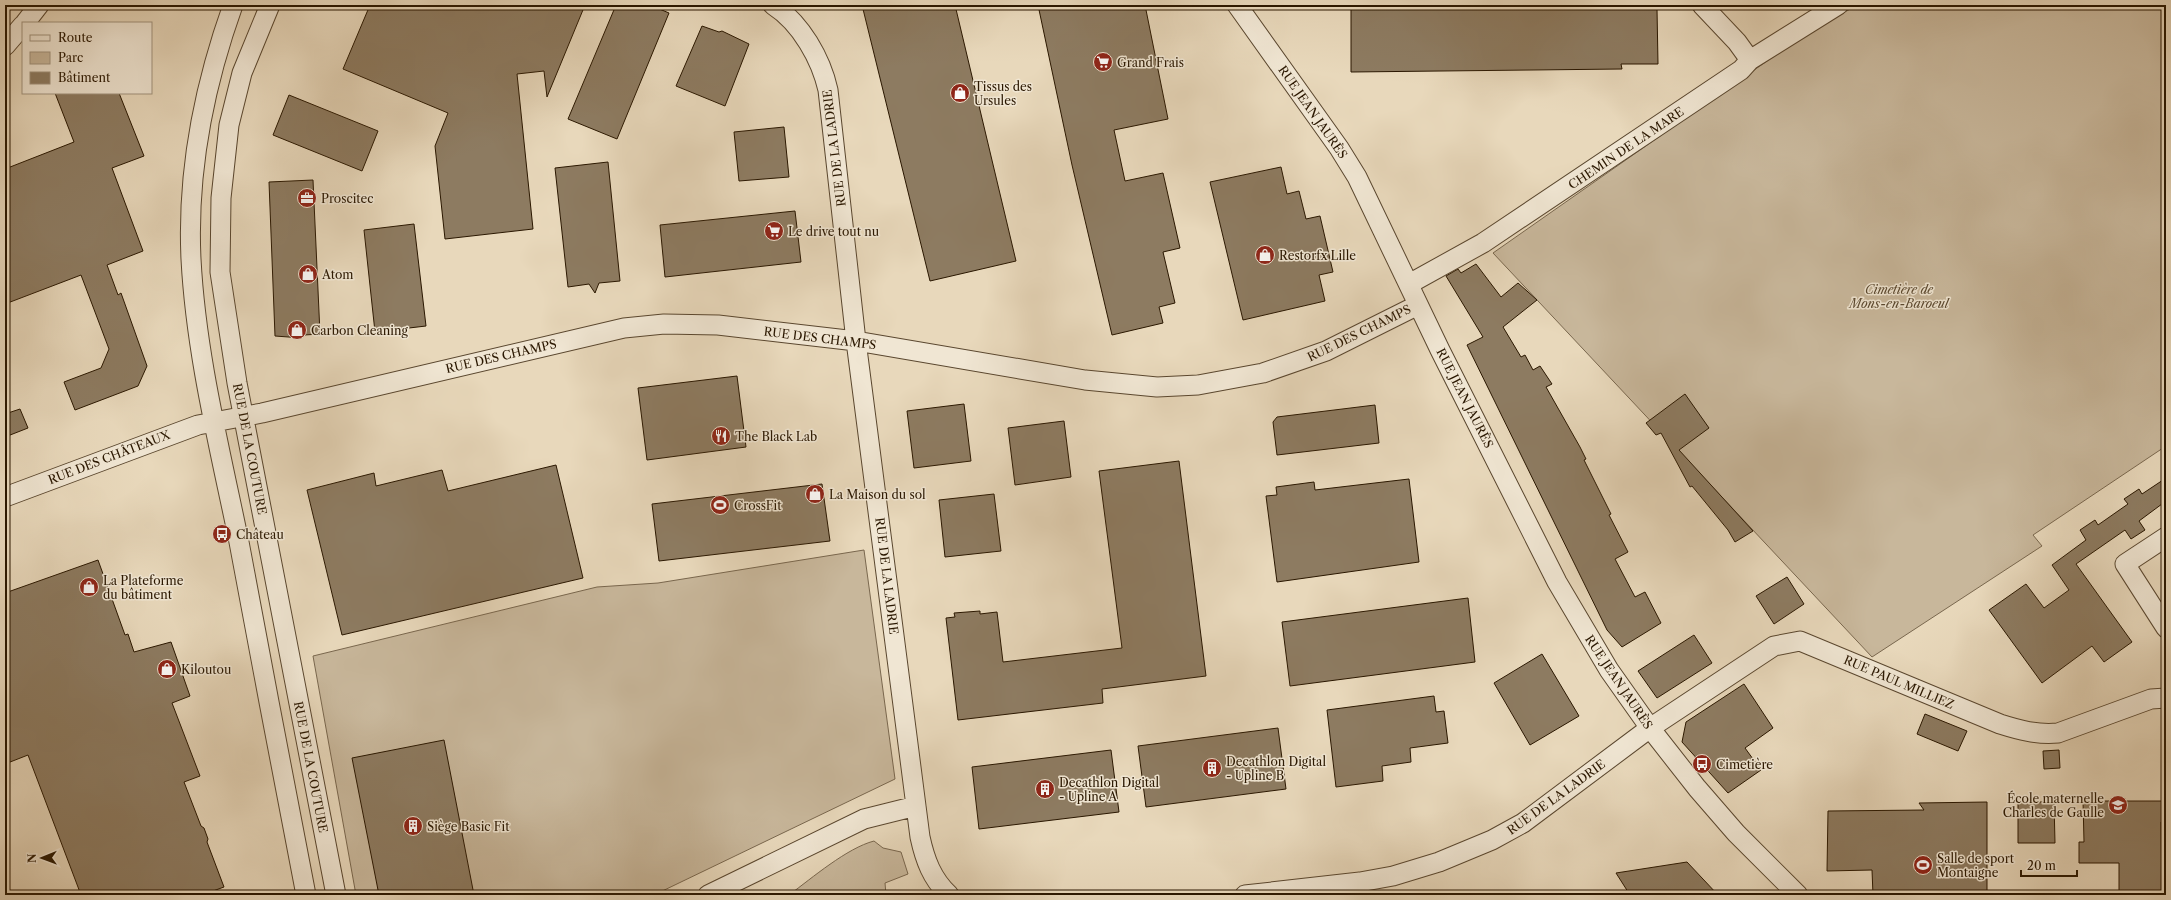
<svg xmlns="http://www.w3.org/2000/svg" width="2171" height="900" viewBox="0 0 2171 900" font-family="'Libre Caslon Text',serif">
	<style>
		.green { fill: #c8b79b; stroke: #79674e }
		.building { fill: #8d7b61; stroke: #2a1700 }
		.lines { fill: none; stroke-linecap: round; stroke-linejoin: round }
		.minor-casing { stroke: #5a472f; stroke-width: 21 }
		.minor { stroke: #f0e6d3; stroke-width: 19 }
		.labels { text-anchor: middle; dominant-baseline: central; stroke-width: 3; stroke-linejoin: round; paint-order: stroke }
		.poi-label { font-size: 12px; fill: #2a1700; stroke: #f0e6d3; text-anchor: start }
		.street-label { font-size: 12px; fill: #2a1700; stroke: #f0e6d3 }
		.park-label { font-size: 12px; font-style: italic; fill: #59472e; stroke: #f0e6d3 }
	</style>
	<rect width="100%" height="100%" fill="#e8d8bb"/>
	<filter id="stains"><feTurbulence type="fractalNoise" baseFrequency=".005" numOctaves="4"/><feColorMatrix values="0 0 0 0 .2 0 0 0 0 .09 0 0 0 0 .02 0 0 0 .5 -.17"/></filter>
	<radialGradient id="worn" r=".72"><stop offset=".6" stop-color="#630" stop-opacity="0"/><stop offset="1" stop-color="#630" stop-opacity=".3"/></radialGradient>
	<path class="green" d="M 1857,5 L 2158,5 L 2166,18 L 2166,446 L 2033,535 L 2042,546 L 1872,657 L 1493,253 L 1797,40 Z
		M 864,550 L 895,779 L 654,895 L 356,895 L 313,656 L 597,587 L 658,583 Z
		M 874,841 L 883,848 L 901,852 L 908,874 L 885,883 L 886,895 L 789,895 C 812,878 847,848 874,841 Z"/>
	<path class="building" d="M 370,5 L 585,5 L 547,97 L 544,71 L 517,74 L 533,229 L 445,239 L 435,146 L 448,113 L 343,69 Z
		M 616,5 L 650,5 L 669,13 L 617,139 L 568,119 Z
		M 862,5 L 955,5 L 1016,261 L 930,281 Z
		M 1038,5 L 1145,5 L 1168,119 L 1114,130 L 1125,181 L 1163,173 L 1180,248 L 1163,252 L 1175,303 L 1159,307 L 1163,323 L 1112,335 L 1072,165 Z
		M 1442,5 L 1619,5 L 1619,9 L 1657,9 L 1658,64 L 1621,64 L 1622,69 L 1351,72 L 1351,7 Z
		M 702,26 L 719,32 L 722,31 L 749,44 L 725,106 L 676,86 Z
		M 55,93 L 119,93 L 144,156 L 112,168 L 143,251 L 107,265 L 118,295 L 121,293 L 147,366 L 138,386 L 75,410 L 64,382 L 101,368 L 109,349 L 81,275 L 5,304 L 5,169 L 74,142 Z
		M 289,95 L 378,131 L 362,171 L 273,135 Z
		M 784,127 L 789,177 L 739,181 L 734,132 Z
		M 608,162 L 620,281 L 599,283 L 595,293 L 589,284 L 568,287 L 555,168 Z
		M 1281,167 L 1287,194 L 1299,191 L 1306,219 L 1320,216 L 1333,272 L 1319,275 L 1325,301 L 1243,320 L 1210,182 Z
		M 313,180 L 320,334 L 304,335 L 302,338 L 275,336 L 269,182 Z
		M 795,211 L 801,262 L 665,277 L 660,225 Z
		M 414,224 L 426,326 L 375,332 L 364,230 Z
		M 1476,264 L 1501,297 L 1518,283 L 1537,300 L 1503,327 L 1521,357 L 1525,355 L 1533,370 L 1540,366 L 1552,384 L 1546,387 L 1580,447 L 1586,459 L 1584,460 L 1611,514 L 1609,515 L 1628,552 L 1615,559 L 1635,597 L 1645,592 L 1661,623 L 1622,647 L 1607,630 L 1467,345 L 1483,337 L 1446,276 L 1458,269 L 1461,273 Z
		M 737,376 L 746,447 L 647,460 L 638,388 Z
		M 1685,394 L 1709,428 L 1679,450 L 1753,531 L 1735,542 L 1728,530 L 1692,486 L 1690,487 L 1661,433 L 1656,435 L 1646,423 Z
		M 964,404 L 971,461 L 914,468 L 907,411 Z
		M 1375,405 L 1379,443 L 1277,455 L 1273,422 L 1277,417 Z
		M 20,409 L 28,428 L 5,437 L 5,414 Z
		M 1064,421 L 1071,477 L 1015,485 L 1008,428 Z
		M 1179,461 L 1206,676 L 1102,689 L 1103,703 L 958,720 L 946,618 L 955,617 L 954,613 L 980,611 L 980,614 L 997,612 L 1003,662 L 1122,648 L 1099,471 Z
		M 556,465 L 583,578 L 342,635 L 307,490 L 374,473 L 376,486 L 442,470 L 448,491 Z
		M 2166,478 L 2166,501 L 2139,521 L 2145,530 L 2131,539 L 2125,530 L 2076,564 L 2132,642 L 2104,662 L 2092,646 L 2042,683 L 1989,610 L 2026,584 L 2044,608 L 2069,590 L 2052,565 L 2086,540 L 2080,530 L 2095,520 L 2098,525 L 2128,504 L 2124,499 L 2139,489 L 2142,494 Z
		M 1409,479 L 1419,562 L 1277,582 L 1266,496 L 1277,495 L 1276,487 L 1314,482 L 1315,490 Z
		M 822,484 L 830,541 L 659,561 L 652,504 Z
		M 994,494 L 1001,551 L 945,557 L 939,500 Z
		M 98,560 L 125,635 L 128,634 L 134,652 L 171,642 L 190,696 L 172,703 L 200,776 L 184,782 L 201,826 L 204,828 L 208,839 L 207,842 L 224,887 L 202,895 L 81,895 L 28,755 L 5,764 L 5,593 Z
		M 1787,577 L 1804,604 L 1774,624 L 1756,596 Z
		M 1468,598 L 1475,662 L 1290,686 L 1282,622 Z
		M 1694,635 L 1712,663 L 1657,698 L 1638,671 Z
		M 1542,654 L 1579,716 L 1530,745 L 1494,683 Z
		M 1744,684 L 1773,728 L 1745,748 L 1761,770 L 1728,793 L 1682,742 L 1686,722 Z
		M 1434,696 L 1436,712 L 1444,711 L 1448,743 L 1410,748 L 1411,762 L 1382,766 L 1383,781 L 1336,787 L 1327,710 Z
		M 1925,714 L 1967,731 L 1958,751 L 1917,734 Z
		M 1278,728 L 1286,789 L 1146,807 L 1138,746 Z
		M 444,740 L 474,895 L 379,895 L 352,758 Z
		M 1111,750 L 1119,812 L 979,829 L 972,767 Z
		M 2059,750 L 2060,768 L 2044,769 L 2043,751 Z
		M 2083,801 L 2166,801 L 2166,822 L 2161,822 L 2162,895 L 2119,895 L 2119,863 L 2079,863 L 2079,842 L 2084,842 Z
		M 1987,802 L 1987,895 L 1873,895 L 1872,870 L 1827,871 L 1828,811 L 1924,810 L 1919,803 Z
		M 2018,802 L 2054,802 L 2055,843 L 2018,843 Z
		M 1687,862 L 1718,895 L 1630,895 L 1616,873 Z"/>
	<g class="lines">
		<g class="minor-casing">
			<path id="minor" d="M 233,5 C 204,86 187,174 191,259 C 196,355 220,449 239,542 C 261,660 283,777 306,895
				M 270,5 L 242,73 L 229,125 L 221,198 L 220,272 L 237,383 L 336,895
				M 773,5 C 801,23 821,59 828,90 L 856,341 L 920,837 C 925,860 932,879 949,895
				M 1237,5 L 1339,148 L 1357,177 L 1440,350 L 1557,582 L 1609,670 L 1650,728 L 1697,788 L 1736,833 L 1798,895
				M 1702,5 L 1737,42 L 1750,60
				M 25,23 L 39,5
				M 5,46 L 23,25
				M 1409,284 L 1483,243 L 1741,70 L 1750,60 L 1838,5
				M 5,497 L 198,425 L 262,413 L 624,328 L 664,324 L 718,325 L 856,341 L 1085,380 L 1157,387 L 1198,385 L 1263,373 L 1326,351 L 1418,305
				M 2166,537 L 2125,564 L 2166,628
				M 708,895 L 864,819 L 916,806
				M 1245,895 L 1360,882 L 1393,876 L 1439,862 L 1492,840 L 1523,823 L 1650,728 L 1774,646 L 1800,641 L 2000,724 C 2019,730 2037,735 2058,733 L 2151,699 L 2166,698"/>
		</g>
		<use href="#minor" class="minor"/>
	</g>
	<defs>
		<g id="supermarket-disc" transform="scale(1)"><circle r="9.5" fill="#8f2418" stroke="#f0e6d3"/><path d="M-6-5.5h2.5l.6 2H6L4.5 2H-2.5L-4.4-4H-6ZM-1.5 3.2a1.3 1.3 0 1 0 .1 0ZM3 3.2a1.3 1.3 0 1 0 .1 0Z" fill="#fff"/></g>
		<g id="shop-disc" transform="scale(1)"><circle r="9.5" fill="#8f2418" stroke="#f0e6d3"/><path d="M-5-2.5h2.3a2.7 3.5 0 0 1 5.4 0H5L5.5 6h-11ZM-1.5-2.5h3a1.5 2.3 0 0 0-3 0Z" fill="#fff"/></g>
		<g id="office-disc" transform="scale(1)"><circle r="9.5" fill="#8f2418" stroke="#f0e6d3"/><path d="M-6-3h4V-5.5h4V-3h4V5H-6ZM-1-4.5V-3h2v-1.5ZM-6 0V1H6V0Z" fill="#fff"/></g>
		<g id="restaurant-disc" transform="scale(1)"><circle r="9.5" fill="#8f2418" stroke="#f0e6d3"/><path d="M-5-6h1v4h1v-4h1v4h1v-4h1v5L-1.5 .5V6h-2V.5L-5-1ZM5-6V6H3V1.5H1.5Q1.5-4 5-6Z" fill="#fff"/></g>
		<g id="stadium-disc" transform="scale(1)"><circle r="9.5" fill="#8f2418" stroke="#f0e6d3"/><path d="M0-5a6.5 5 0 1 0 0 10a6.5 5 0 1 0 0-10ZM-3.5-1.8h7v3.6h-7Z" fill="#fff"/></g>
		<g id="bus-disc" transform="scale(1)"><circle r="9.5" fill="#8f2418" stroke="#f0e6d3"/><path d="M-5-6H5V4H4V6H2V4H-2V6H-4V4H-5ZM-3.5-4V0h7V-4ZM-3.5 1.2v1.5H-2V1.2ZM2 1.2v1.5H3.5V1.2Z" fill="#fff"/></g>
		<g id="building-disc" transform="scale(1)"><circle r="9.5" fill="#8f2418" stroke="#f0e6d3"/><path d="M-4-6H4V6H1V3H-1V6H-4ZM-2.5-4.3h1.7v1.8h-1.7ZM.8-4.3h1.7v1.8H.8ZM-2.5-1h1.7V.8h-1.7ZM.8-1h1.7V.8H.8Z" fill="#fff"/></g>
		<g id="school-disc" transform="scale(1)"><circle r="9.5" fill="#8f2418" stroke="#f0e6d3"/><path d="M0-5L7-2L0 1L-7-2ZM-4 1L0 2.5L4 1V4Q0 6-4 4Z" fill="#fff"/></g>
	</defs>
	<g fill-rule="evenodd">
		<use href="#supermarket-disc" x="1103" y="62"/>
		<use href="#shop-disc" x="960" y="93"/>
		<use href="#office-disc" x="307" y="198"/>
		<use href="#supermarket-disc" x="774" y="231"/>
		<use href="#shop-disc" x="1265" y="255"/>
		<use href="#shop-disc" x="308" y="274"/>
		<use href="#shop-disc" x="297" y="330"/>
		<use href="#restaurant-disc" x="721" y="436"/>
		<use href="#shop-disc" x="815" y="494"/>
		<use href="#stadium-disc" x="720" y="505"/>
		<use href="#bus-disc" x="222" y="534"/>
		<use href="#shop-disc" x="89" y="587"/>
		<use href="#shop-disc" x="167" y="669"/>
		<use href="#bus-disc" x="1702" y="764"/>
		<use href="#building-disc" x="1212" y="768"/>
		<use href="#building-disc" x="1045" y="789"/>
		<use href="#school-disc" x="2118" y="805"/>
		<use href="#building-disc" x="413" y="826"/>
		<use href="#stadium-disc" x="1923" y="865"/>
	</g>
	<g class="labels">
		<g class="poi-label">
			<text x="1117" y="62">Grand Frais</text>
			<text x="974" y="86">Tissus des<tspan x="974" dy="14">Ursules</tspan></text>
			<text x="321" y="198">Proscitec</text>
			<text x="788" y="231">Le drive tout nu</text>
			<text x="1279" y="255">Restorfx Lille</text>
			<text x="322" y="274">Atom</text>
			<text x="311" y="330">Carbon Cleaning</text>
			<text x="735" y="436">The Black Lab</text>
			<text x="829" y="494">La Maison du sol</text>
			<text x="734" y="505">CrossFit</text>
			<text x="236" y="534">Château</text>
			<text x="103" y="580">La Plateforme<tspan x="103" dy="14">du bâtiment</tspan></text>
			<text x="181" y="669">Kiloutou</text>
			<text x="1226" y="761">Decathlon Digital<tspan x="1226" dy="14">- Upline B</tspan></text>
			<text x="1716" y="764">Cimetière</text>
			<text x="1059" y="782">Decathlon Digital<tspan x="1059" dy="14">- Upline A</tspan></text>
			<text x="2104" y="798" text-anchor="end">École maternelle<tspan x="2104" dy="14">Charles de Gaulle</tspan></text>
			<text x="427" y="826">Siège Basic Fit</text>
			<text x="1937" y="858">Salle de sport<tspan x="1937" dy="14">Montaigne</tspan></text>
		</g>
		<g class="street-label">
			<text transform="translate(1313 112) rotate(55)">RUE JEAN JAURÈS</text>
			<text transform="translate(834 148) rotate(-97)">RUE DE LA LADRIE</text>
			<text transform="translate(1626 148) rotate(-34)">CHEMIN DE LA MARE</text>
			<text transform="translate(1359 333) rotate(-26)">RUE DES CHAMPS</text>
			<text transform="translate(820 338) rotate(7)">RUE DES CHAMPS</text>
			<text transform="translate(501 356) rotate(-13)">RUE DES CHAMPS</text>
			<text transform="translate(1465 398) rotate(63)">RUE JEAN JAURÈS</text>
			<text transform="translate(250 449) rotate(79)">RUE DE LA COUTURE</text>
			<text transform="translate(109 457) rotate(-21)">RUE DES CHÂTEAUX</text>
			<text transform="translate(887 576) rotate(83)">RUE DE LA LADRIE</text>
			<text transform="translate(1619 682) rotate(56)">RUE JEAN JAURÈS</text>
			<text transform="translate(1899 682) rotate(23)">RUE PAUL MILLIEZ</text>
			<text transform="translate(311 767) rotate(79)">RUE DE LA COUTURE</text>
			<text transform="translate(1556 797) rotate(-36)">RUE DE LA LADRIE</text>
		</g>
		<g class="park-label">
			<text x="1899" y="289">Cimetière de<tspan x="1899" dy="14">Mons-en-Baroeul</tspan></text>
		</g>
	</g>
	<rect width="2171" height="900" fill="none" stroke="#e8d8bb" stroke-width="20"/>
	<rect x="6" y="6" width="2159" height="888" fill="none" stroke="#2a1700" stroke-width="2"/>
	<rect x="10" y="10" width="2151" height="880" fill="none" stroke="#2a1700"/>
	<rect x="22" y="22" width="130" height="72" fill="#f0e6d3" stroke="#a1937f"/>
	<rect x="30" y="35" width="20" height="6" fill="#f0e6d3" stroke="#a1937f"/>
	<text x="58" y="42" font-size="12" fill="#2a1700">Route</text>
	<rect x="30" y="52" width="20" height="12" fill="#c8b79b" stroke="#a1937f"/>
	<text x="58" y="62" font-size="12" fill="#2a1700">Parc</text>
	<rect x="30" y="72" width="20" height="12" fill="#8d7b61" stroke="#a1937f"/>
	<text x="58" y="82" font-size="12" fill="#2a1700">Bâtiment</text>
	<g transform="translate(42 858) rotate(269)" stroke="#f0e6d3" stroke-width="3" paint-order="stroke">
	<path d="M0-3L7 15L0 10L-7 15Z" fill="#2a1700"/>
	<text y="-6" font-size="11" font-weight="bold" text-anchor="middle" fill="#2a1700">N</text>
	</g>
	<path d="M2021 870v6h56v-6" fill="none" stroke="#2a1700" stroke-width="2"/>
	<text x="2027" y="870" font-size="12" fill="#2a1700" stroke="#f0e6d3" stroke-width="3" paint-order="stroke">20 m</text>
	<rect width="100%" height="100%" filter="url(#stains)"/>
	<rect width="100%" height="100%" fill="url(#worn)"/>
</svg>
